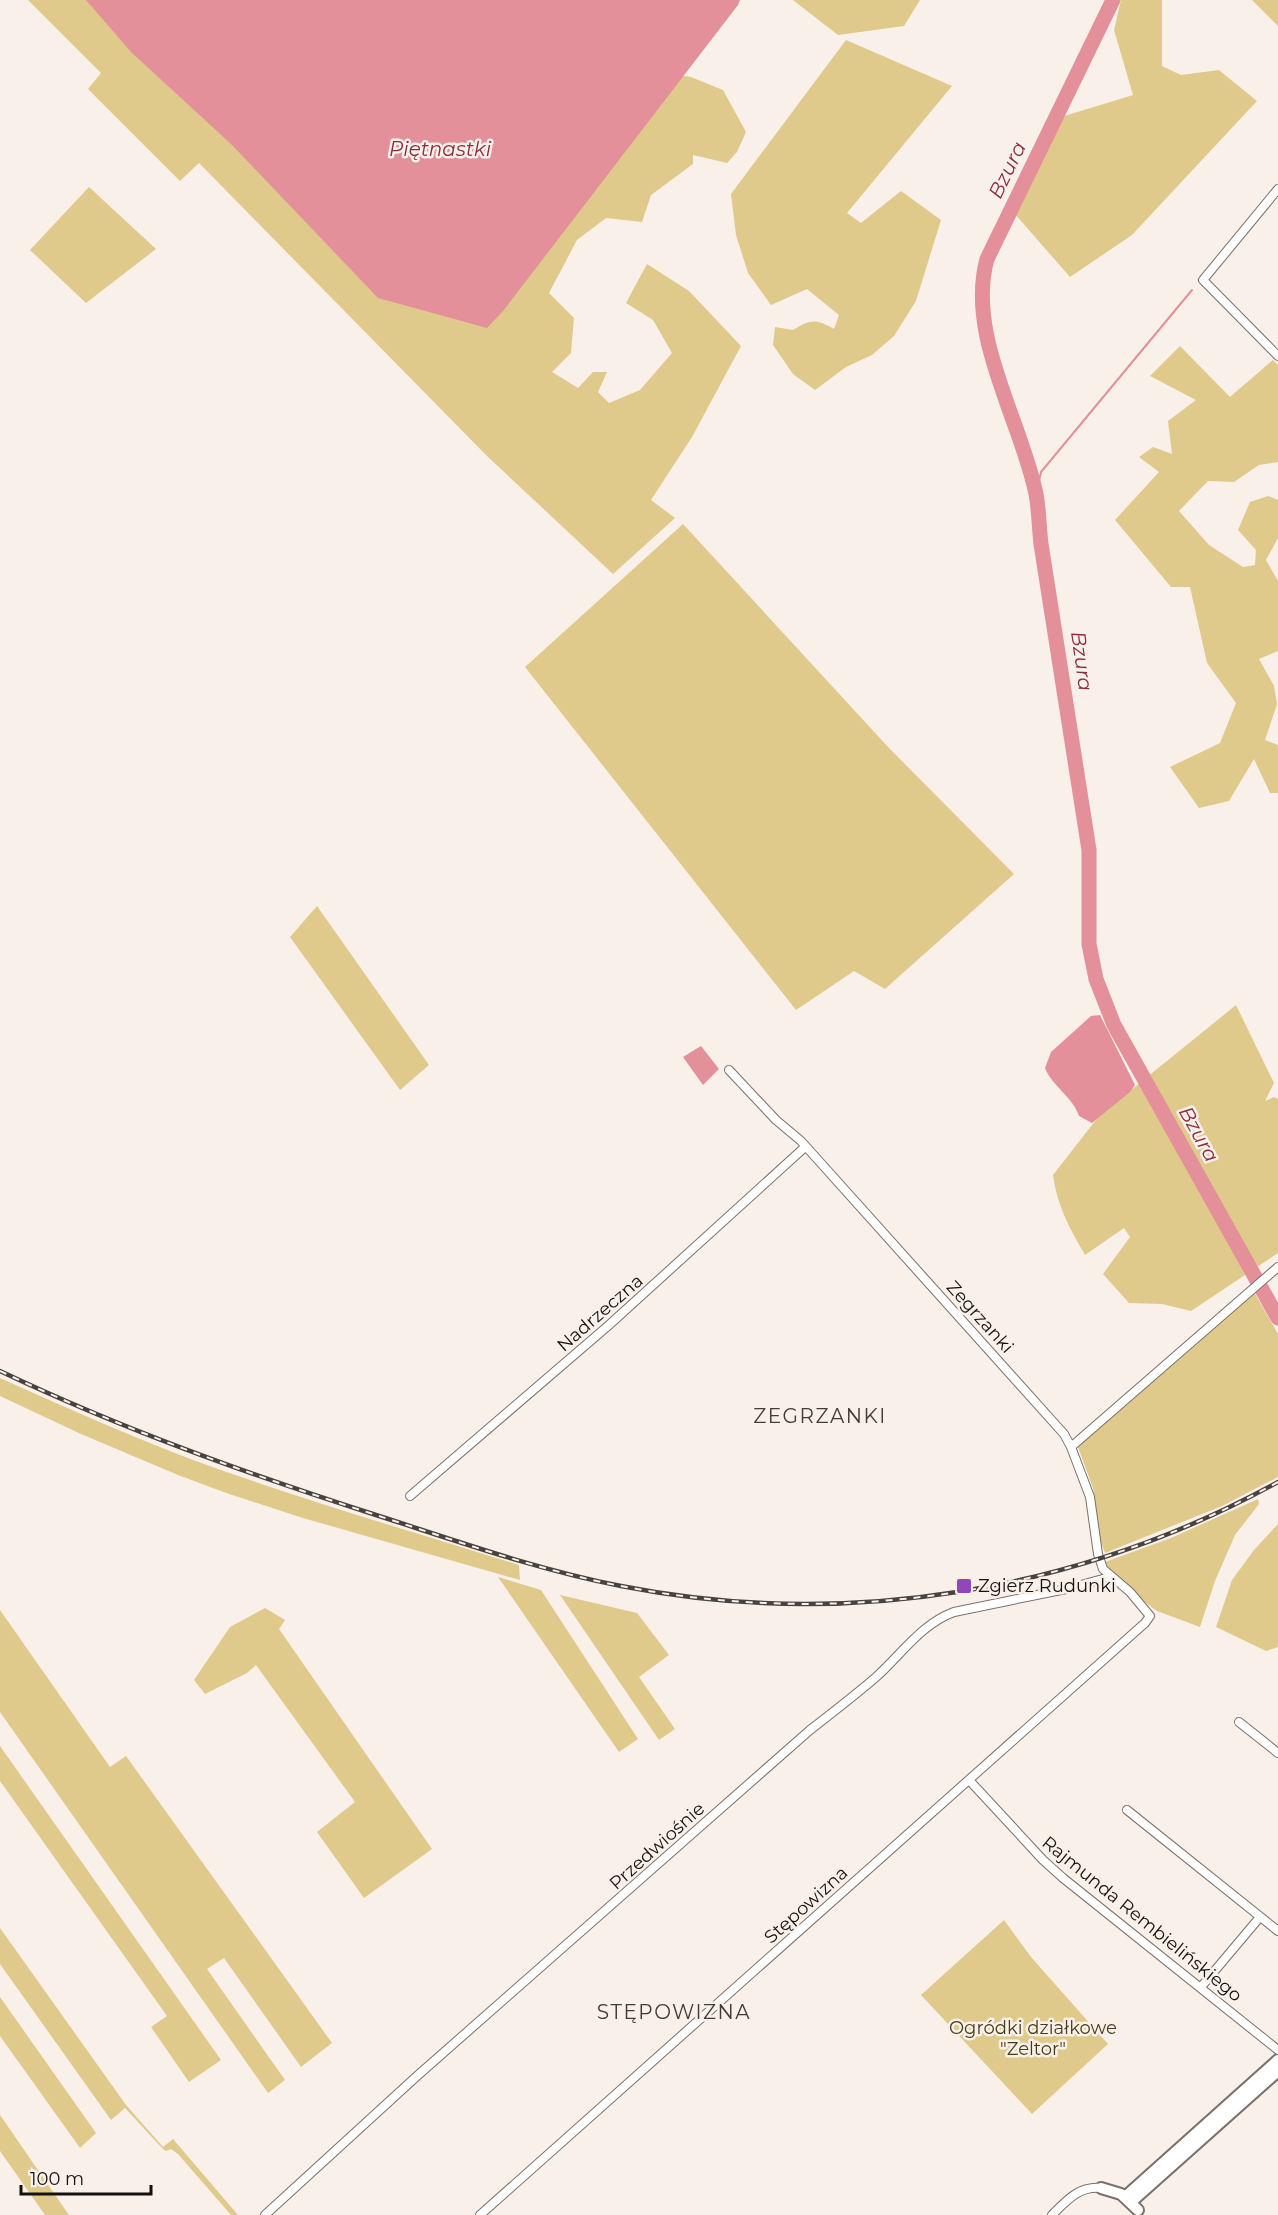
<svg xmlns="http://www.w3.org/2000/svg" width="1278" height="2215" viewBox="0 0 1278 2215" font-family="Montserrat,sans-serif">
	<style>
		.green { fill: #dfca8b }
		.water { fill: #e3909b }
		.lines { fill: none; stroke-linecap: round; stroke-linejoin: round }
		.stream { stroke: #e3909b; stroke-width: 2 }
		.river { stroke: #e3909b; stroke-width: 15 }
		.minor-casing { stroke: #79706b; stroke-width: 10 }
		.tertiary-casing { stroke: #79706b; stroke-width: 14 }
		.minor { stroke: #fff; stroke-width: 8 }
		.tertiary { stroke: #fff; stroke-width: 10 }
		.rail-casing { stroke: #474340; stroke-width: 4.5 }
		.rail { stroke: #f9f0ea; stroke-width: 2; stroke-dasharray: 7; stroke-linecap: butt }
		.poi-dot { fill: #9147b9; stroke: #f9f0ea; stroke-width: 2 }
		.labels { text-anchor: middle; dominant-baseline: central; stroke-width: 5; stroke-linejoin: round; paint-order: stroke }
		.street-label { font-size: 18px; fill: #14110f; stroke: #f9f0ea }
		.poi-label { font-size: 18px; fill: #14110f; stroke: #f9f0ea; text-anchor: start }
		.park-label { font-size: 18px; fill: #473c1a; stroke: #f9f0ea }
		.water-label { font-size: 20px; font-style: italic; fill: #8c2b40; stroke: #f9f0ea }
		.neighbourhood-label { font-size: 20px; letter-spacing: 1.5px; fill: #423b36; stroke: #f9f0ea }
	</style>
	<rect width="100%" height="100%" fill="#f9f0ea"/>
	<path class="green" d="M 28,0 L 109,0 L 670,74 L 691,77 L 723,90 L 746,132 L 737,152 L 727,163 L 693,155 L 693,164 L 651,195 L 642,222 L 606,218 L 577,240 L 549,293 L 574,318 L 571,353 L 552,372 L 578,388 L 593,372 L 607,372 L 598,392 L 609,403 L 640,390 L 672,353 L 653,320 L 626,303 L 647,264 L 689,291 L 741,346 L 692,437 L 651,500 L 675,518 L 613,574 L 487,456 L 199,163 L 180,181 L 88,89 L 101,73 Z
		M 793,0 L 920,0 L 904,26 L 838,35 Z
		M 1121,0 L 1162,0 L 1162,66 L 1181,75 L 1219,70 L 1257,101 L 1132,235 L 1070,277 L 1014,213 L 1061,117 L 1133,95 L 1114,30 Z
		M 1252,0 L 1278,0 L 1278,26 Z
		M 846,40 L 952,86 L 847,213 L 861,223 L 901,191 L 941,220 L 916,301 L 894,336 L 872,355 L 846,367 L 815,390 L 793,374 L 773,345 L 775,327 L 793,330 C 811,319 816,319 834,329 L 839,315 L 807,289 L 771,305 L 748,273 L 736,235 L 731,194 Z
		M 89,187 L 156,249 L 86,303 L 30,250 Z
		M 1180,346 L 1230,397 L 1273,360 L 1278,365 L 1278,462 L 1259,465 L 1234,482 L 1208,481 L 1179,511 L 1209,545 L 1243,567 L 1255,565 L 1256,550 L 1238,530 L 1250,502 L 1268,496 L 1278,500 L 1278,538 L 1266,560 L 1278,581 L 1278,651 L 1259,659 L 1274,686 L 1277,704 L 1265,740 L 1278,745 L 1278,793 L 1270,793 L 1254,759 L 1229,801 L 1199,808 L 1170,767 L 1220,743 L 1236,703 L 1207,663 L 1190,587 L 1171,587 L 1115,520 L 1159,472 L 1139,457 L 1153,447 L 1172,454 L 1168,421 L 1196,400 L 1150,376 Z
		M 683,524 L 889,748 L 1014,874 L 885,989 L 854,971 L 796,1010 L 525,667 Z
		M 317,906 L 429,1065 L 400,1090 L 290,937 Z
		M 1236,1005 L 1274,1083 L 1265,1101 L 1274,1097 L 1278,1099 L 1278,1253 L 1191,1311 L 1162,1304 L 1129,1303 L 1103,1274 L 1130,1237 L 1124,1228 L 1085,1255 C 1070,1229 1057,1206 1053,1175 L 1099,1116 Z
		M 1254,1292 L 1278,1334 L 1278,1477 L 1222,1506 L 1105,1553 L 1100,1539 L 1093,1488 L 1078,1447 Z
		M 0,1378 C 64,1407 128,1435 193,1460 C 300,1499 410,1531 519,1565 L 520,1580 L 303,1518 L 229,1494 L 178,1475 L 81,1434 L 0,1396 Z
		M 1258,1499 L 1259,1504 L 1235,1535 L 1215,1581 L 1200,1627 L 1157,1611 L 1146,1603 L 1130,1587 L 1111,1573 L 1105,1562 L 1171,1538 Z
		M 1278,1524 L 1278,1647 L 1266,1651 L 1216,1627 L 1232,1580 L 1254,1550 Z
		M 498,1577 L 541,1590 L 638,1739 L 619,1752 Z
		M 560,1595 L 637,1613 L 669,1655 L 639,1677 L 675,1729 L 659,1740 Z
		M 265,1608 L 285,1620 L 279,1629 L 432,1849 L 364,1898 L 317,1832 L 355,1802 L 256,1665 L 247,1673 L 205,1694 L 194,1680 L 230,1627 Z
		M 0,1610 L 110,1767 L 126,1756 L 332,2043 L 301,2067 L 224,1958 L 207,1969 L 285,2080 L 268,2093 L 0,1712 Z
		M 0,1746 L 221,2060 L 189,2082 L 151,2027 L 167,2016 L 0,1781 Z
		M 1004,1920 L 1031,1957 L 1108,2044 L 1032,2114 L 921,1995 Z
		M 0,1928 L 126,2105 L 163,2147 L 173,2139 L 238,2215 L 231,2215 L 178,2154 L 171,2149 L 166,2151 L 162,2148 L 125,2108 L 111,2120 L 0,1964 Z
		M 0,1997 L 96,2133 L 80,2148 L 0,2036 Z
		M 0,2115 L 69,2215 L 45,2215 L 0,2151 Z"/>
	<path class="water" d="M 86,0 L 740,0 L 738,5 L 503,311 L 487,328 L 378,298 L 232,145 L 131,52 Z
		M 1100,1015 L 1135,1085 L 1130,1092 L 1092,1123 L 1079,1116 C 1073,1097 1052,1086 1045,1068 L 1051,1052 L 1091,1016 Z
		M 701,1046 L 719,1069 L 703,1085 L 683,1057 Z"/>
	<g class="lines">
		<path class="stream" d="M 1036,494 L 1041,472 L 1192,290"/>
		<path class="river" d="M 1113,0 L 987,259 C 966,335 1021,420 1036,494 C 1039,510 1039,527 1041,544 L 1089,850 L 1089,944 L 1096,979 L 1114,1025 L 1278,1318"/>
		<g class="minor-casing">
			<path id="minor" d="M 1278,189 L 1203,280 L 1278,356
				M 1071,1447 L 1278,1267
				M 410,1496 L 609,1325 L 805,1147
				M 1239,1722 L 1278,1753
				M 969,1780 L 1043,1860 L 1063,1878 L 1278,2050
				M 1127,1810 L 1278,1931
				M 1201,1987 L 1260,1917
				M 265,2215 L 417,2076 L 810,1730 C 832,1713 854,1696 875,1678 C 901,1655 921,1624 954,1612 L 1066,1589 L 1110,1577
				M 480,2215 L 1145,1623 L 1150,1616 L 1130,1592 L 1103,1569 L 1098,1554 L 1090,1497 L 1071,1447 L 1064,1434 L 801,1141 L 776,1120 L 729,1070
				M 1052,2215 C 1067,2200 1079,2186 1101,2188"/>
		</g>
		<g class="tertiary-casing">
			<path id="tertiary" d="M 1101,2188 L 1121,2194 L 1138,2210
				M 1125,2197 L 1278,2060
				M 1131,2202 L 1278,2071"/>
		</g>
		<use href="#minor" class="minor"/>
		<use href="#tertiary" class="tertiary"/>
		<g class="rail-casing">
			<path id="rail" d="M 0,1371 C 122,1429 248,1474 376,1515 C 457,1541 538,1570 621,1586 C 846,1630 1078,1592 1278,1482"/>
		</g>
		<use href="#rail" class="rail"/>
	</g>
	<rect class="poi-dot" x="956" y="1578" width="16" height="16" rx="3"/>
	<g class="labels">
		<g class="street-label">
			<text transform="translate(600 1313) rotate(-41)">Nadrzeczna</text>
			<text transform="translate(980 1317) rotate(48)">Zegrzanki</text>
			<text transform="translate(657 1846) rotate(-42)">Przedwiośnie</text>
			<text transform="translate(806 1905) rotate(-42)">Stępowizna</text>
			<text transform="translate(1142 1919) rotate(39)">Rajmunda Rembielińskiego</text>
		</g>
		<g class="poi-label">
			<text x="978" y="1586">Zgierz Rudunki</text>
		</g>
		<g class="park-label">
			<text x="1033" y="2028">Ogródki działkowe<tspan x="1033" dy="21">"Zeltor"</tspan></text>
		</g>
		<g class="water-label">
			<text x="440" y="149">Piętnastki</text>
			<text transform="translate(1007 170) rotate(-64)">Bzura</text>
			<text transform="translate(1082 661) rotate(82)">Bzura</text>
			<text transform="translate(1199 1134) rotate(61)">Bzura</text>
		</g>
		<g class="neighbourhood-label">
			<text x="820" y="1416">ZEGRZANKI</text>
			<text x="674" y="2012">STĘPOWIZNA</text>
		</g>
	</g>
	<path d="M21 2185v9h130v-9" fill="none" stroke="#14110f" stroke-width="3"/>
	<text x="30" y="2185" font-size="18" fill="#14110f" stroke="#f9f0ea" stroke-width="4.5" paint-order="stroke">100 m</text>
</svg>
